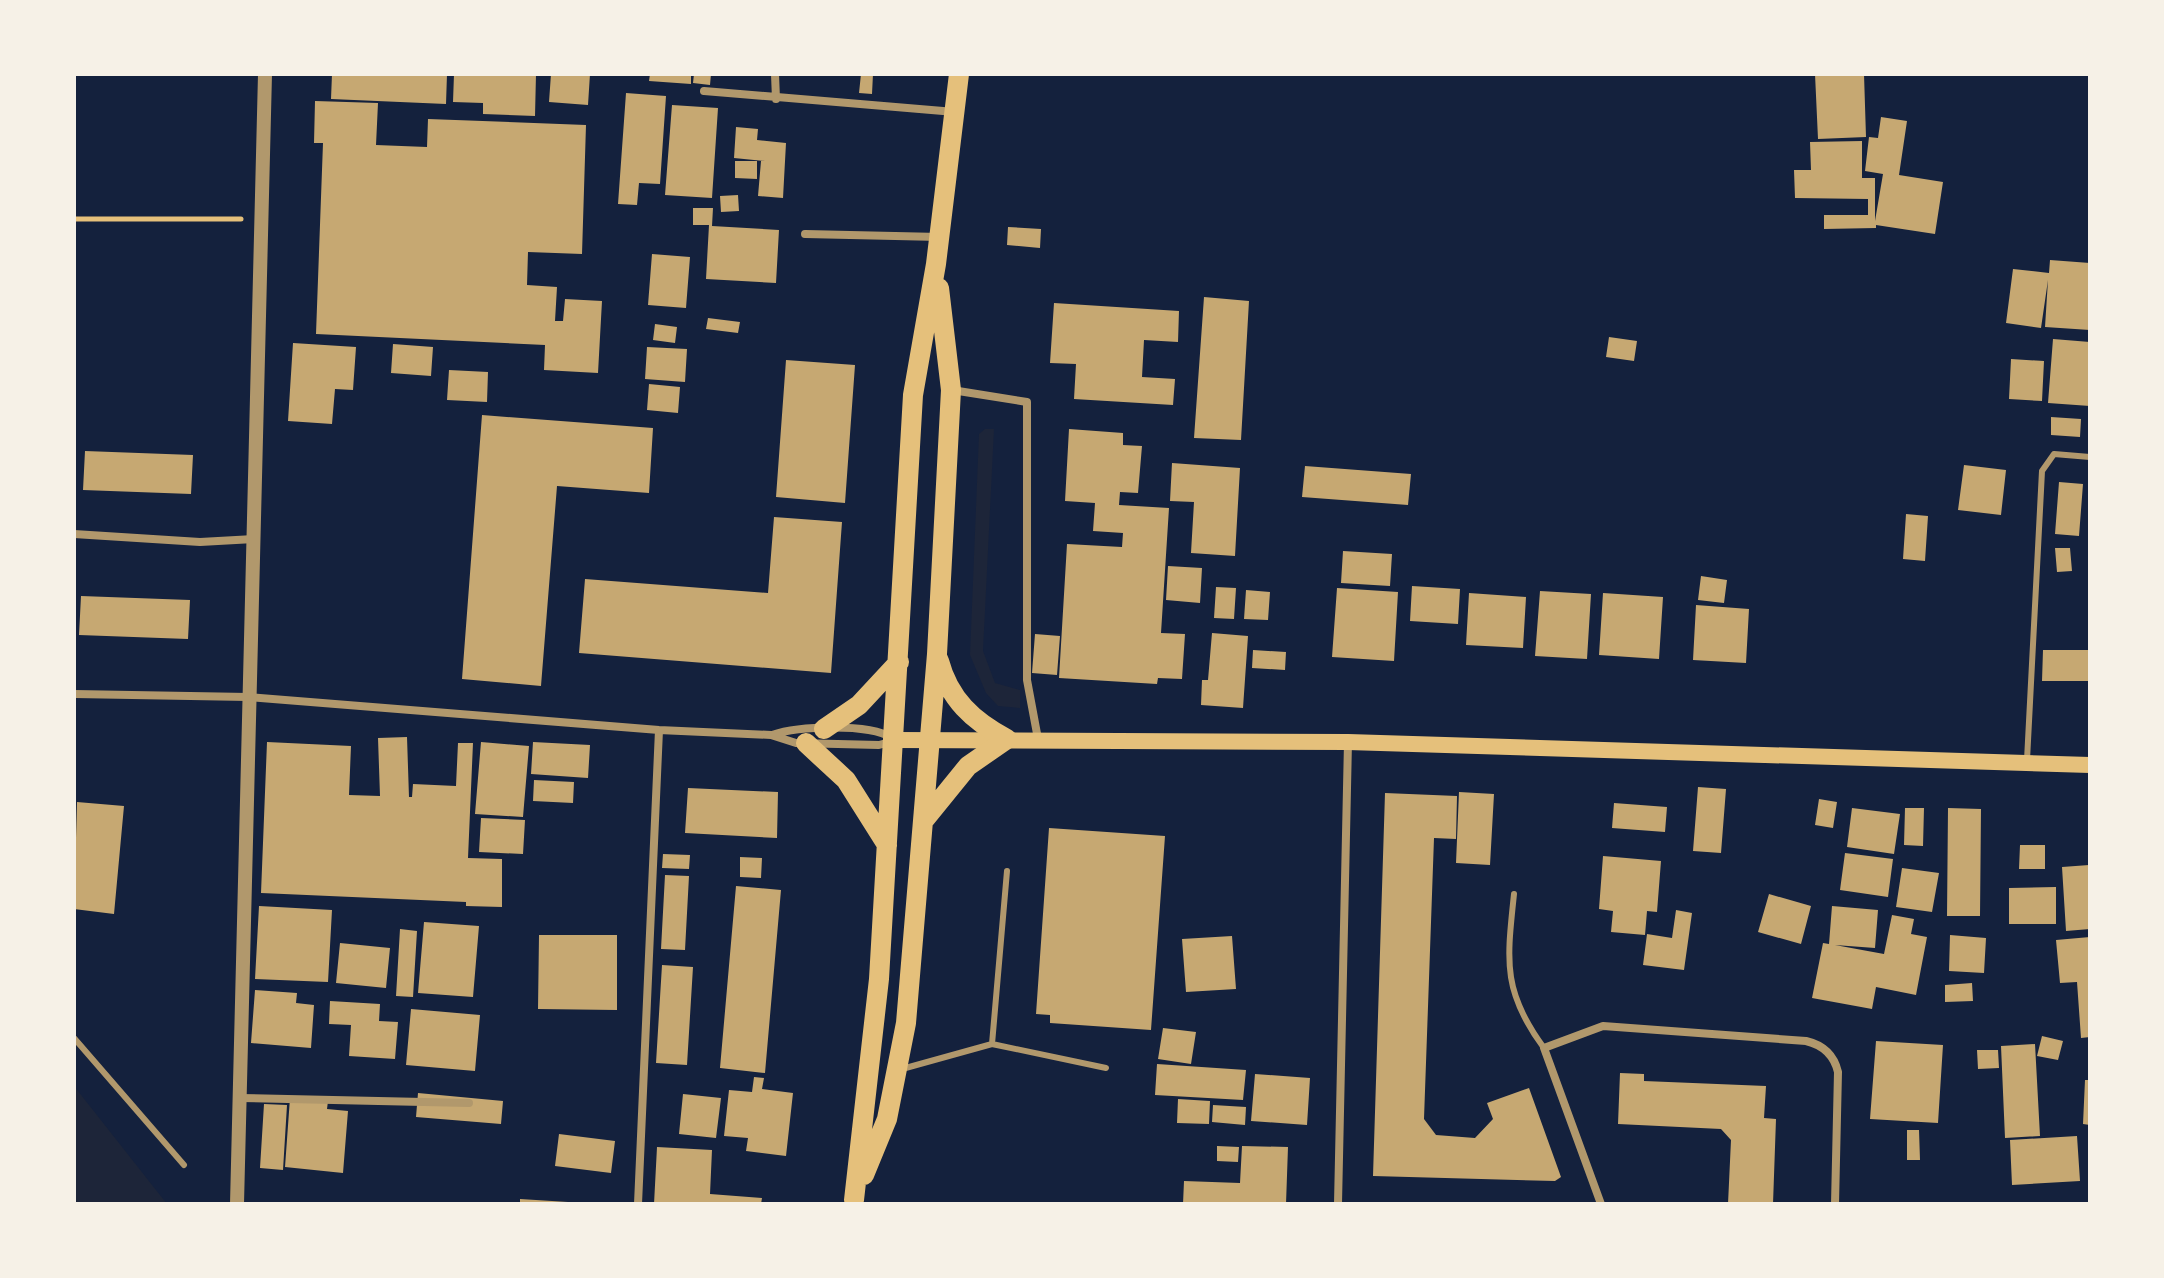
<svg xmlns="http://www.w3.org/2000/svg" width="2164" height="1278" viewBox="0 0 2164 1278" font-family="'Sofia Sans Condensed',sans-serif">
	<style>
		.green { fill: #1d2539 }
		.building { fill: #c6a872 }
		.lines { fill: none; stroke-linecap: round; stroke-linejoin: round }
		.path { stroke: #e5c07b; stroke-width: 5 }
		.service { stroke: #b1986c; stroke-width: 6 }
		.minor { stroke: #b1986c; stroke-width: 8 }
		.tertiary { stroke: #b1986c; stroke-width: 14 }
		.secondary { stroke: #e5c07b; stroke-width: 16 }
		.primary { stroke: #e5c07b; stroke-width: 20 }
	</style>
	<rect width="100%" height="100%" fill="#14213d"/>
	<path class="green" d="M 985,429 L 994,429 L 983,651 L 995,683 L 1020,690 L 1020,708 L 998,706 L 986,693 L 970,655 L 979,434 Z
		M 74,1086 L 167,1204 L 74,1204 Z"/>
	<path class="building" d="M 332,74 L 447,74 L 446,104 L 331,99 Z
		M 454,74 L 536,74 L 535,116 L 483,114 L 483,103 L 453,102 Z
		M 551,74 L 590,74 L 588,105 L 549,102 Z
		M 650,74 L 691,74 L 691,84 L 649,81 Z
		M 694,74 L 711,74 L 710,85 L 693,83 Z
		M 861,74 L 873,74 L 872,94 L 859,93 Z
		M 1815,74 L 1864,74 L 1866,137 L 1818,139 Z
		M 626,93 L 666,96 L 660,184 L 639,183 L 637,205 L 618,204 Z
		M 315,101 L 378,103 L 376,145 L 427,147 L 428,119 L 586,125 L 582,254 L 528,252 L 527,285 L 557,287 L 555,321 L 563,321 L 565,299 L 602,301 L 598,373 L 544,370 L 545,345 L 316,334 L 323,143 L 314,143 Z
		M 672,105 L 718,108 L 712,198 L 665,195 Z
		M 1881,117 L 1907,121 L 1899,175 L 1943,182 L 1935,234 L 1876,225 L 1876,228 L 1824,229 L 1824,215 L 1868,215 L 1868,199 L 1795,198 L 1794,170 L 1811,170 L 1810,142 L 1862,141 L 1862,178 L 1875,178 L 1875,221 L 1883,174 L 1865,171 L 1869,137 L 1878,138 Z
		M 736,127 L 758,129 L 757,140 L 786,143 L 783,198 L 758,196 L 761,161 L 765,161 L 734,158 Z
		M 735,161 L 757,161 L 757,179 L 735,178 Z
		M 738,195 L 739,211 L 721,212 L 720,196 Z
		M 693,208 L 713,208 L 712,226 L 779,230 L 776,283 L 706,279 L 709,225 L 693,225 Z
		M 1008,227 L 1041,229 L 1040,248 L 1007,245 Z
		M 652,254 L 690,257 L 686,308 L 648,305 Z
		M 2050,260 L 2090,263 L 2090,330 L 2045,327 L 2048,280 L 2041,328 L 2006,323 L 2013,269 L 2049,273 Z
		M 1204,297 L 1249,301 L 1241,440 L 1194,438 Z
		M 1054,303 L 1179,311 L 1178,342 L 1144,340 L 1142,377 L 1175,379 L 1173,405 L 1074,399 L 1076,364 L 1050,363 Z
		M 708,318 L 740,322 L 738,333 L 706,329 Z
		M 655,324 L 677,327 L 675,343 L 653,340 Z
		M 1609,337 L 1637,341 L 1634,361 L 1606,357 Z
		M 2053,339 L 2090,342 L 2090,406 L 2048,403 Z
		M 293,343 L 356,347 L 353,390 L 335,389 L 332,424 L 288,421 Z
		M 393,344 L 433,347 L 431,376 L 391,373 Z
		M 647,347 L 687,349 L 685,382 L 645,379 Z
		M 2011,359 L 2044,361 L 2042,401 L 2009,399 Z
		M 786,360 L 855,365 L 845,503 L 776,497 Z
		M 449,370 L 488,372 L 487,402 L 447,400 Z
		M 649,384 L 680,387 L 678,413 L 647,410 Z
		M 482,415 L 653,428 L 649,493 L 557,486 L 541,686 L 462,679 Z
		M 2051,417 L 2081,419 L 2080,437 L 2051,435 Z
		M 1069,429 L 1123,433 L 1123,445 L 1142,446 L 1138,493 L 1120,492 L 1119,505 L 1169,508 L 1161,633 L 1185,634 L 1182,679 L 1158,678 L 1157,684 L 1059,678 L 1067,544 L 1122,547 L 1123,533 L 1093,531 L 1095,503 L 1065,501 Z
		M 85,451 L 193,455 L 191,494 L 83,490 Z
		M 1172,463 L 1240,468 L 1235,556 L 1191,553 L 1194,502 L 1170,501 Z
		M 1964,465 L 2006,470 L 2001,515 L 1958,510 Z
		M 1305,466 L 1411,474 L 1408,505 L 1302,497 Z
		M 2059,482 L 2083,484 L 2079,536 L 2055,534 Z
		M 1906,514 L 1928,516 L 1925,561 L 1903,559 Z
		M 774,517 L 842,522 L 831,673 L 579,653 L 585,579 L 768,593 Z
		M 2055,548 L 2070,548 L 2072,571 L 2057,572 Z
		M 1343,551 L 1392,554 L 1390,586 L 1341,583 Z
		M 1168,566 L 1202,568 L 1200,603 L 1166,600 Z
		M 1701,576 L 1727,580 L 1724,603 L 1698,600 Z
		M 1412,586 L 1460,589 L 1458,624 L 1410,621 Z
		M 1216,587 L 1236,588 L 1234,619 L 1214,618 Z
		M 1337,588 L 1398,592 L 1394,661 L 1332,657 Z
		M 1246,590 L 1270,592 L 1268,620 L 1244,619 Z
		M 1540,591 L 1591,594 L 1587,659 L 1535,656 Z
		M 1469,593 L 1526,597 L 1523,648 L 1466,645 Z
		M 1603,593 L 1663,597 L 1659,659 L 1599,655 Z
		M 81,596 L 190,600 L 188,639 L 79,635 Z
		M 1696,605 L 1749,609 L 1746,663 L 1693,660 Z
		M 1212,633 L 1248,636 L 1243,708 L 1201,705 L 1202,680 L 1208,680 Z
		M 1035,634 L 1060,636 L 1057,675 L 1032,673 Z
		M 1253,650 L 1286,652 L 1285,670 L 1252,668 Z
		M 2043,650 L 2090,650 L 2090,681 L 2042,681 Z
		M 407,737 L 409,797 L 412,797 L 413,784 L 456,786 L 458,743 L 473,743 L 468,858 L 502,859 L 502,907 L 466,906 L 466,902 L 261,893 L 267,742 L 351,746 L 349,795 L 380,796 L 378,738 Z
		M 481,742 L 529,746 L 523,817 L 475,814 Z
		M 533,742 L 590,745 L 588,778 L 531,774 Z
		M 534,780 L 574,782 L 573,803 L 533,801 Z
		M 1698,787 L 1726,789 L 1721,853 L 1693,851 Z
		M 688,788 L 778,792 L 777,838 L 685,833 Z
		M 1459,792 L 1494,794 L 1490,865 L 1456,863 Z
		M 1385,793 L 1457,796 L 1456,839 L 1434,838 L 1424,1119 L 1436,1135 L 1475,1138 L 1493,1119 L 1487,1103 L 1529,1088 L 1561,1177 L 1555,1181 L 1373,1176 Z
		M 1819,799 L 1837,802 L 1833,828 L 1815,825 Z
		M 77,802 L 124,806 L 114,914 L 74,909 Z
		M 1614,803 L 1667,807 L 1665,832 L 1612,828 Z
		M 1852,808 L 1900,814 L 1894,854 L 1847,847 Z
		M 1905,808 L 1924,808 L 1923,846 L 1904,845 Z
		M 1948,808 L 1981,809 L 1980,916 L 1947,916 Z
		M 481,818 L 525,820 L 523,854 L 479,852 Z
		M 1049,828 L 1165,836 L 1151,1030 L 1050,1023 L 1050,1015 L 1036,1014 Z
		M 2020,845 L 2045,845 L 2045,869 L 2019,869 Z
		M 1845,853 L 1893,859 L 1888,897 L 1840,890 Z
		M 663,854 L 690,855 L 689,869 L 662,868 Z
		M 1603,856 L 1661,861 L 1657,912 L 1647,911 L 1645,935 L 1611,932 L 1613,911 L 1599,909 Z
		M 740,857 L 762,858 L 761,878 L 740,877 Z
		M 2089,865 L 2090,929 L 2066,931 L 2062,867 Z
		M 1902,868 L 1939,873 L 1932,912 L 1896,907 Z
		M 665,875 L 689,876 L 685,950 L 661,949 Z
		M 736,886 L 781,890 L 765,1073 L 720,1068 Z
		M 2056,887 L 2056,924 L 2009,924 L 2009,888 Z
		M 1769,894 L 1811,906 L 1801,944 L 1758,932 Z
		M 259,906 L 332,910 L 328,982 L 255,979 Z
		M 1832,906 L 1878,910 L 1875,948 L 1835,945 L 1884,954 L 1892,915 L 1914,919 L 1911,934 L 1927,937 L 1916,995 L 1876,987 L 1872,1009 L 1812,998 L 1823,943 L 1829,944 Z
		M 1676,910 L 1692,913 L 1684,970 L 1643,965 L 1647,934 L 1672,938 Z
		M 424,922 L 479,926 L 473,997 L 418,993 Z
		M 400,929 L 417,931 L 413,997 L 396,996 Z
		M 539,935 L 617,935 L 617,1010 L 538,1009 Z
		M 1950,935 L 1986,938 L 1984,973 L 1949,971 Z
		M 1232,936 L 1236,989 L 1186,992 L 1182,939 Z
		M 2090,937 L 2090,1037 L 2081,1038 L 2077,982 L 2060,983 L 2056,940 Z
		M 340,943 L 390,948 L 386,988 L 336,983 Z
		M 662,965 L 693,967 L 687,1065 L 656,1063 Z
		M 1972,983 L 1973,1001 L 1945,1002 L 1945,985 Z
		M 255,990 L 297,993 L 296,1003 L 314,1005 L 311,1048 L 251,1043 Z
		M 330,1001 L 380,1004 L 379,1021 L 398,1022 L 395,1059 L 349,1056 L 351,1025 L 329,1024 Z
		M 411,1009 L 480,1015 L 475,1071 L 406,1065 Z
		M 1163,1028 L 1196,1032 L 1191,1064 L 1158,1059 Z
		M 2042,1036 L 2063,1041 L 2058,1060 L 2037,1056 Z
		M 1876,1041 L 1943,1045 L 1938,1123 L 1870,1119 Z
		M 2035,1044 L 2040,1136 L 2005,1138 L 2001,1046 Z
		M 1977,1050 L 1998,1050 L 1999,1068 L 1978,1069 Z
		M 1157,1064 L 1246,1070 L 1243,1100 L 1155,1095 Z
		M 1620,1073 L 1644,1074 L 1644,1081 L 1766,1086 L 1764,1118 L 1776,1119 L 1773,1204 L 1728,1204 L 1731,1140 L 1721,1129 L 1618,1124 Z
		M 1255,1074 L 1310,1078 L 1307,1125 L 1251,1121 Z
		M 754,1077 L 764,1078 L 762,1089 L 793,1093 L 786,1156 L 746,1151 L 748,1138 L 724,1136 L 729,1090 L 752,1092 Z
		M 2085,1080 L 2090,1080 L 2090,1125 L 2083,1124 Z
		M 418,1093 L 503,1101 L 501,1124 L 416,1117 Z
		M 683,1094 L 721,1098 L 716,1138 L 679,1134 Z
		M 290,1098 L 328,1101 L 327,1109 L 348,1111 L 343,1173 L 285,1167 Z
		M 1178,1099 L 1210,1101 L 1209,1124 L 1177,1123 Z
		M 264,1104 L 287,1105 L 283,1170 L 260,1168 Z
		M 1213,1105 L 1246,1107 L 1245,1125 L 1212,1122 Z
		M 1907,1130 L 1919,1130 L 1920,1160 L 1907,1160 Z
		M 559,1134 L 615,1141 L 611,1173 L 555,1166 Z
		M 2077,1136 L 2080,1181 L 2012,1185 L 2010,1140 Z
		M 1217,1146 L 1239,1147 L 1238,1162 L 1217,1161 Z
		M 1242,1146 L 1288,1147 L 1286,1204 L 1183,1204 L 1184,1181 L 1240,1183 Z
		M 657,1147 L 712,1150 L 710,1194 L 762,1198 L 761,1204 L 654,1204 Z
		M 520,1199 L 568,1202 L 568,1204 L 520,1204 Z"/>
	<g class="lines">
		<path class="path" d="M 74,219 L 241,219"/>
		<path class="service" d="M 2027,760 L 2042,471 L 2054,454 L 2090,457
			M 1514,894 C 1507,961 1502,991 1544,1048
			M 74,1038 L 184,1165
			M 992,1044 L 1007,871
			M 902,1069 L 992,1044 L 1106,1068"/>
		<path class="minor" d="M 775,74 L 776,99
			M 704,91 L 955,112
			M 805,234 L 940,237
			M 952,390 L 1027,402 L 1027,680 L 1038,739
			M 74,534 L 200,542 L 254,539
			M 74,694 L 248,697 L 659,730 L 771,735 L 796,743 L 879,745 L 890,742
			M 772,735 C 798,726 869,723 892,738
			M 239,1098 L 469,1103
			M 638,1204 L 659,730
			M 1338,1204 L 1348,742
			M 1601,1204 L 1544,1048 L 1603,1026 L 1806,1041 C 1823,1045 1834,1055 1838,1072 L 1835,1204"/>
		<path class="tertiary" d="M 237,1204 L 265,74"/>
		<path class="secondary" d="M 895,740 L 1348,742 L 2090,765"/>
		<path class="primary" d="M 939,661 C 949,699 973,721 1007,739
			M 824,729 L 859,705 L 899,662
			M 806,743 L 846,780 L 887,845
			M 925,819 L 968,766 L 1007,739
			M 864,1175 L 887,1119 L 906,1023 L 937,654 L 951,390 L 939,288
			M 854,1200 L 879,979 L 913,395 L 936,264 L 959,74"/>
	</g>
	<rect width="2164" height="1278" fill="none" stroke="#f6f1e7" stroke-width="152"/>
</svg>
